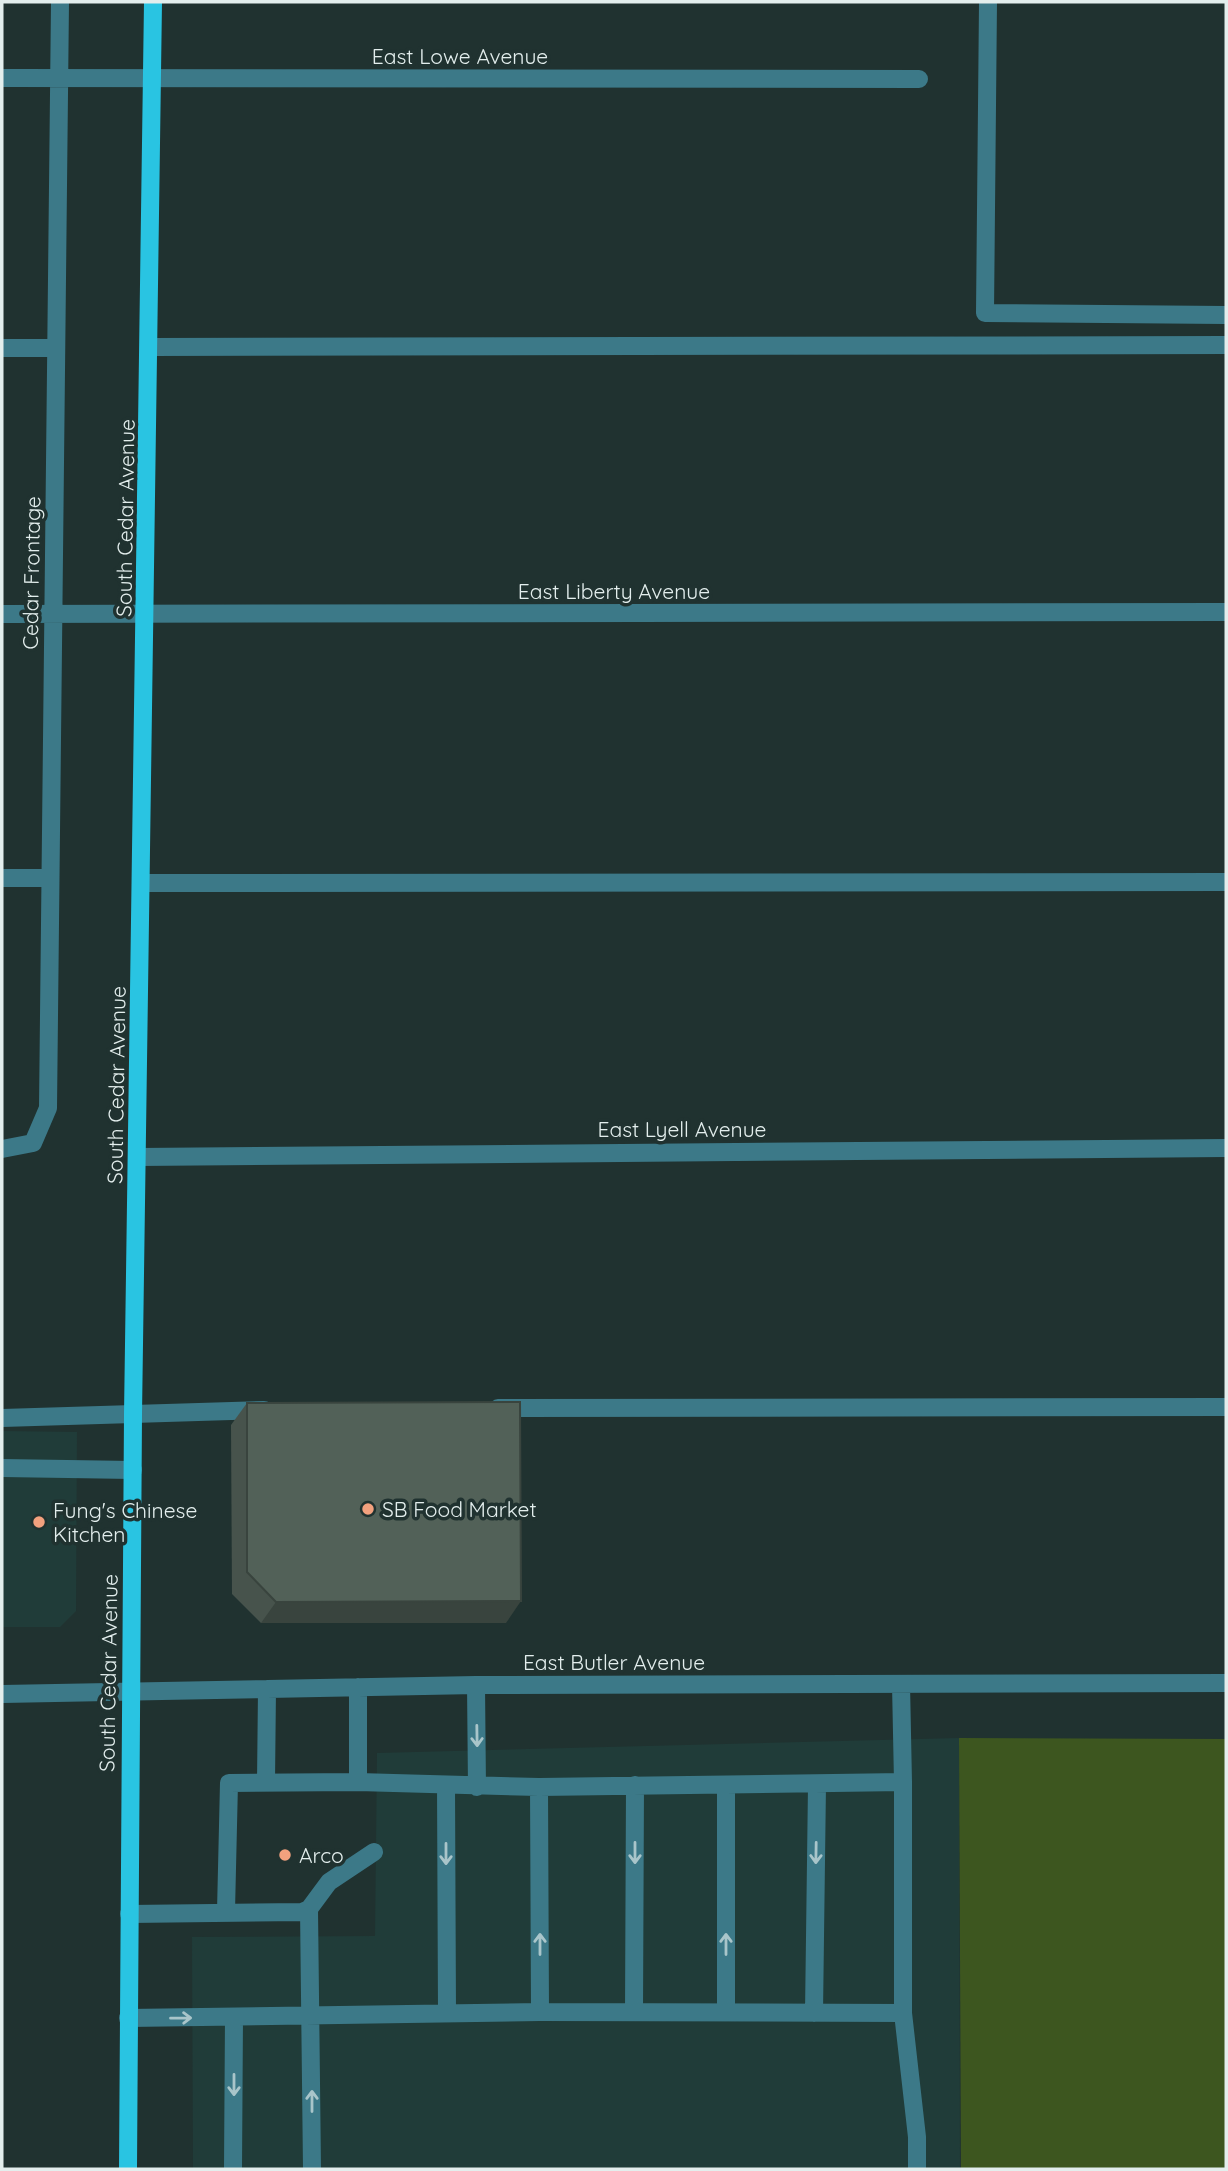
<svg xmlns="http://www.w3.org/2000/svg" width="1228" height="2171" viewBox="0 0 1228 2171" font-family="Quicksand,sans-serif">
	<style>
		.built { fill: #203c39 }
		.green { fill: #3d561f }
		.lines { fill: none; stroke-linecap: round; stroke-linejoin: round }
		.minor { stroke: #3c7988; stroke-width: 18 }
		.major { stroke: #29c4e2; stroke-width: 18 }
		.wall { fill: #47534c }
		.shaded-wall { fill: #39443e }
		.building { fill: #526158; stroke: #39443e; stroke-width: 2 }
		.oneway { stroke: #a9c5ca }
		.poi-dot { fill: #f2a17e; stroke: #203230; stroke-width: 2.5 }
		.labels { text-anchor: middle; dominant-baseline: central; stroke-width: 7; stroke-linejoin: round; paint-order: stroke }
		.street-label { font-size: 21px; fill: #e3eeed; stroke: #203230 }
		.poi-label { font-size: 21px; fill: #e3eeed; stroke: #203230; text-anchor: start }
	</style>
	<rect width="100%" height="100%" fill="#203230"/>
	<path class="built" d="M 2,1431 L 77,1432 L 76,1611 L 60,1627 L 2,1627 Z
		M 959,1738 L 960,2169 L 193,2169 L 192,1937 L 375,1936 L 377,1753 Z"/>
	<path class="green" d="M 959,1738 L 1226,1739 L 1226,2169 L 961,2169 Z"/>
	<g class="lines">
		<path class="minor" d="M 988,2 L 985,313 L 1226,315
			M 2,78 L 919,79
			M 149,347 L 1226,345
			M 2,348 L 56,348
			M 2,614 L 1226,612
			M 2,878 L 50,878
			M 142,883 L 1226,882
			M 2,1149 L 33,1143 L 48,1108 L 60,2
			M 138,1157 L 1226,1148
			M 498,1408 L 1226,1407
			M 2,1418 L 264,1410
			M 2,1468 L 133,1470
			M 476,1685 L 477,1787
			M 2,1694 L 476,1685 L 1226,1683
			M 266,1782 L 267,1689
			M 358,1782 L 539,1787 L 903,1782 L 901,1684
			M 726,1785 L 726,2012
			M 446,1786 L 447,2013
			M 539,1787 L 540,2012
			M 309,1909 L 312,2169
			M 226,1911 L 229,1783 L 358,1782 L 358,1687
			M 129,1914 L 302,1912 L 309,1909 L 329,1882 L 374,1852
			M 634,2012 L 635,1785
			M 814,2013 L 817,1785
			M 903,2013 L 917,2137 L 917,2169
			M 128,2018 L 540,2012 L 903,2013 L 903,1782
			M 233,2169 L 234,2017"/>
		<path class="major" d="M 128,2169 L 133,1415 L 153,2"/>
	</g>
	<path class="wall" d="M 247,1403 L 506,1623 L 261,1623 L 232,1594 L 231,1425 Z"/>
	<path class="shaded-wall" d="M 521,1601 L 506,1623 L 261,1623 L 276,1602 Z"/>
	<path class="building" d="M 520,1402 L 521,1601 L 276,1602 L 247,1572 L 247,1403 Z"/>
	<defs><path id="oneway-shaft" d="M-6 0H5M1.5-3L5.5 0L1.5 3" fill="none" stroke-width="1.6" stroke-linecap="round" stroke-linejoin="round" transform="scale(1.75)"/></defs>
	<g class="oneway">
		<use href="#oneway-shaft" transform="translate(477 1736) rotate(89)"/>
		<use href="#oneway-shaft" transform="translate(635 1853) rotate(90)"/>
		<use href="#oneway-shaft" transform="translate(816 1853) rotate(91)"/>
		<use href="#oneway-shaft" transform="translate(446 1854) rotate(90)"/>
		<use href="#oneway-shaft" transform="translate(540 1944) rotate(-90)"/>
		<use href="#oneway-shaft" transform="translate(726 1944) rotate(-90)"/>
		<use href="#oneway-shaft" transform="translate(181 2018) rotate(-1)"/>
		<use href="#oneway-shaft" transform="translate(234 2085) rotate(90)"/>
		<use href="#oneway-shaft" transform="translate(312 2101) rotate(-90)"/>
	</g>
	<g class="poi-dot">
		<circle cx="368" cy="1509" r="7"/>
		<circle cx="39" cy="1522" r="7"/>
		<circle cx="285" cy="1855" r="7"/>
	</g>
	<g class="labels">
		<g class="street-label">
			<text x="460" y="56">East Lowe Avenue</text>
			<text transform="translate(125 518) rotate(-89)">South Cedar Avenue</text>
			<text transform="translate(31 573) rotate(-89)">Cedar Frontage</text>
			<text x="614" y="591">East Liberty Avenue</text>
			<text transform="translate(116 1085) rotate(-89)">South Cedar Avenue</text>
			<text x="682" y="1129">East Lyell Avenue</text>
			<text x="614" y="1662">East Butler Avenue</text>
			<text transform="translate(108 1673) rotate(-89)">South Cedar Avenue</text>
		</g>
		<g class="poi-label">
			<text x="382" y="1509">SB Food Market</text>
			<text x="53" y="1510">Fung's Chinese<tspan x="53" dy="24">Kitchen</tspan></text>
			<text x="299" y="1855">Arco</text>
		</g>
	</g>
	<rect width="1228" height="2171" fill="none" stroke="#e3eeed" stroke-width="7"/>
</svg>
